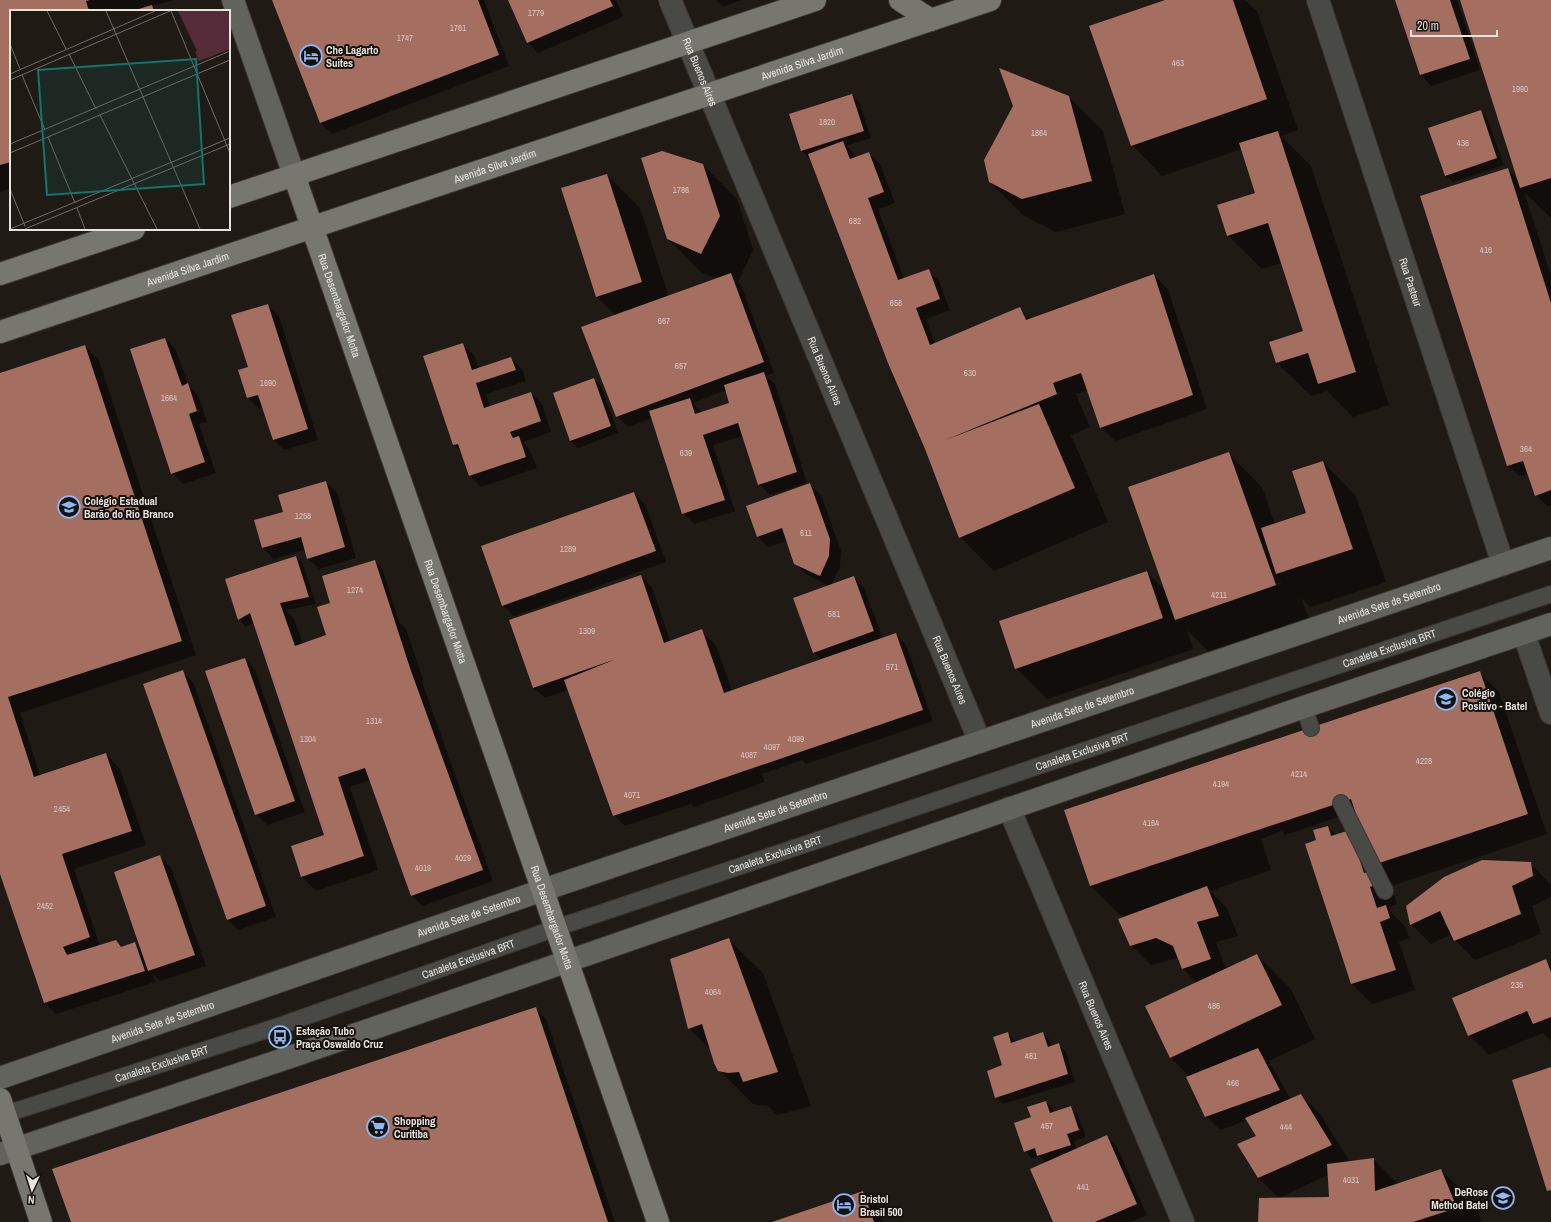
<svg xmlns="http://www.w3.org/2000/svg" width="1551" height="1222" viewBox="0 0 1551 1222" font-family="'Archivo Narrow',sans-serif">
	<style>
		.shadow { fill: #0007; fill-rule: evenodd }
		.building { fill: #a46e60 }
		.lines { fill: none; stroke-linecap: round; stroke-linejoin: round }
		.service-casing { stroke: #3b3631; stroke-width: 18 }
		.minor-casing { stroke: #3b3631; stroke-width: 24 }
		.secondary-casing { stroke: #3b3631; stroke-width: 24 }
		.primary-casing { stroke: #3b3631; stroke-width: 24 }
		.service { stroke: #494945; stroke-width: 16 }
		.minor { stroke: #494945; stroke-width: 22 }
		.secondary { stroke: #63635d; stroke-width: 22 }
		.primary { stroke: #77776f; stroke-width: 22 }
		.labels { text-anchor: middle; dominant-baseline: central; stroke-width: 4; stroke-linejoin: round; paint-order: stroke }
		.number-label { font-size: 9px; fill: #d7c6c0 }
		.poi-label { font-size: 11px; font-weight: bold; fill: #e8e4e0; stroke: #16110b; text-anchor: start }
		.street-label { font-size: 11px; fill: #e8e4e0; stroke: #16110b }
		.inset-road { fill: none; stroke: #6f6b66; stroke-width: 1 }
		.view { fill: #0f766e; fill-opacity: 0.15; stroke: #0f766e; stroke-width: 2 }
		.inset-edge { fill: none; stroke: #e8e4e0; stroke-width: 2 }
	</style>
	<rect width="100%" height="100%" fill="#1f1a14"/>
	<path class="shadow" d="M 0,0 L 173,0 L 153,6 L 157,11 L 11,11 L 11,188 L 0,192 Z
		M 274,0 L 484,0 L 509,66 L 332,134 L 321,123 Z
		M 509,0 L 616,0 L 623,17 L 538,53 L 528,42 Z
		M 716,0 L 742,0 L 723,7 Z
		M 1168,0 L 1245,0 L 1257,11 L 1298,130 L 1281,136 L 1311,166 L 1389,405 L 1353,417 L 1327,391 L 1311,396 L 1277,363 L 1270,342 L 1304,332 L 1282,263 L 1262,269 L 1228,236 L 1256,194 L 1242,149 L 1162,176 L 1132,145 Z
		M 1396,0 L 1457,0 L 1480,70 L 1431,86 L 1421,75 Z
		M 1461,0 L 1551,0 L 1551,218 L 1524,192 L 1551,275 L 1551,505 L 1547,506 L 1536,495 L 1529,473 L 1519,476 L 1508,465 L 1508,169 L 1518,180 Z
		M 852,95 L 859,102 L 871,138 L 846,146 L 854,153 L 855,158 L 869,153 L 880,164 L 895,203 L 878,209 L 904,279 L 928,271 L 939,281 L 950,310 L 926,319 L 935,344 L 1019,308 L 1031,319 L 1154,275 L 1168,289 L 1207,409 L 1115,441 L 1101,427 L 1088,390 L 1076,394 L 1090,427 L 1070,436 L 1073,439 L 1108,522 L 994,571 L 960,537 L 809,158 L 802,151 L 790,115 Z
		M 1069,97 L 1103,131 L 1125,214 L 1056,232 L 1024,216 L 990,182 Z
		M 1480,111 L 1487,118 L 1504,165 L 1453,182 L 1445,175 Z
		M 703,165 L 737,199 L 753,250 L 738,282 L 741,285 L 774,373 L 766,376 L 775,384 L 807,483 L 770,495 L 759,484 L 743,436 L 713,445 L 735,511 L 694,524 L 683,513 L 652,418 L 628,427 L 617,416 L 616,316 L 597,297 L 607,175 L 640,208 L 669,297 L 718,279 L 702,273 L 668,239 ZM 726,390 L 731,404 L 702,413 L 693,403 Z
		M 268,305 L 279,316 L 318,440 L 284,450 L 274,440 L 263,407 L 259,409 L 248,398 L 240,371 L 249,368 Z
		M 165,339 L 176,350 L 188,385 L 198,395 L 207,422 L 199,424 L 216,473 L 183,484 L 172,473 Z
		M 463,344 L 474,355 L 479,369 L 511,358 L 522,369 L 526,381 L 486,394 L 490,407 L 531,393 L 542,404 L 551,432 L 523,442 L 529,448 L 537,468 L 481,487 L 470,476 L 462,453 L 454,445 L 424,356 Z
		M 84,346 L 99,361 L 196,655 L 20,713 L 40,776 L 106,754 L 120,769 L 146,845 L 74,869 L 100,946 L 116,941 L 122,947 L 135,943 L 142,951 L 160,857 L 171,867 L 206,966 L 160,981 L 152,973 L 155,982 L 56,1014 L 45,1003 L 0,871 L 0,374 Z
		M 594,379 L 601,386 L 618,433 L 578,448 L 571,441 L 554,394 Z
		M 1228,453 L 1262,487 L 1275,524 L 1307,514 L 1323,462 L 1356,496 L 1386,582 L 1311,607 L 1301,598 L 1309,618 L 1210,653 L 1187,630 L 1194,649 L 1047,699 L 1016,668 L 1147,572 L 1166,592 ZM 1280,582 L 1281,584 L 1194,614 L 1194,612 Z
		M 326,482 L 337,493 L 356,558 L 319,569 L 308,558 L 306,549 L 274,559 L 263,548 L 285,512 Z
		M 810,485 L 821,495 L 841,551 L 840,567 L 831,585 L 853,577 L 864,588 L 883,639 L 896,634 L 906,645 L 933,721 L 806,764 L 802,760 L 762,774 L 765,782 L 694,807 L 691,804 L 625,826 L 614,815 L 568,690 L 545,698 L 534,688 L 641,576 L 652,587 L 670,641 L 702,631 L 716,645 L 732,691 L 822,660 L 814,652 L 829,586 L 806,574 L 795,563 L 787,541 L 768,547 L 757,536 Z
		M 634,493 L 645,504 L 666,562 L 514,616 L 503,605 Z
		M 296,557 L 303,564 L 316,604 L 286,610 L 294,619 L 303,644 L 328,636 L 331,604 L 375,561 L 382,568 L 399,622 L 406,629 L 424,682 L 422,682 L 493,881 L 422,906 L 412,895 L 370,780 L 350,787 L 378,870 L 316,891 L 302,877 L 292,846 L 325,836 L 254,622 L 246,627 L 239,619 L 226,579 Z
		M 245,659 L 255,670 L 305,812 L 267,825 L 256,814 Z
		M 182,671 L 193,682 L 276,917 L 238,930 L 227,919 Z
		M 1479,672 L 1499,692 L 1547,834 L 1394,885 L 1374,865 L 1393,892 L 1397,904 L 1389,907 L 1391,912 L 1405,926 L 1409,938 L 1399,942 L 1415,990 L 1372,1004 L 1352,984 L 1317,840 L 1327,827 L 1336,835 L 1369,851 L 1356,811 L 1285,835 L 1282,831 L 1261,839 L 1271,870 L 1210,891 L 1227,908 L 1238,936 L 1216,942 L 1226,969 L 1257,955 L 1291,989 L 1315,1039 L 1269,1061 L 1291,1100 L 1301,1095 L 1321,1115 L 1350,1162 L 1373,1159 L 1398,1184 L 1441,1170 L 1474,1203 L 1482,1222 L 1259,1222 L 1330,1198 L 1328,1175 L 1279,1198 L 1258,1178 L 1257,1137 L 1248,1120 L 1220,1130 L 1206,1116 L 1190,1077 L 1171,1058 L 1146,1007 L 1197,983 L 1183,968 L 1178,958 L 1151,965 L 1131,945 L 1123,918 L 1091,886 L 1065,811 Z
		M 1530,863 L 1550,884 L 1551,886 L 1551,897 L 1532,906 L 1541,934 L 1475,960 L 1455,940 L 1452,934 L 1431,944 L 1411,924 Z
		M 729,940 L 763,973 L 811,1106 L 777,1115 L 768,1106 L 753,1104 L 719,1070 L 711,1050 L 689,1028 Z
		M 1545,961 L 1551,966 L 1551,1041 L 1543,1033 L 1489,1055 L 1469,1035 Z
		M 536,1009 L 546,1019 L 615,1222 L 72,1222 Z
		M 1008,1033 L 1016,1042 L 1043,1033 L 1050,1041 L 1052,1047 L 1059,1045 L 1066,1052 L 1075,1082 L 1003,1104 L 996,1097 L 1004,1066 Z
		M 1046,1102 L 1053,1109 L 1054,1113 L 1071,1107 L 1078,1115 L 1086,1137 L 1074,1141 L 1077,1150 L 1107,1136 L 1117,1147 L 1147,1215 L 1131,1222 L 1054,1222 L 1046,1163 L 1039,1156 L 1032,1159 L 1025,1151 L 1032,1118 Z
		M 863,1192 L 877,1206 L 883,1222 L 774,1222 Z"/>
	<path class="building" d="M 0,0 L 90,0 L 86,1 L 89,11 L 11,11 L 11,162 L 0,165 Z
		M 272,0 L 478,0 L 499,55 L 320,123 Z
		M 508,0 L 610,0 L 613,6 L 527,43 Z
		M 1165,0 L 1233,0 L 1267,99 L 1131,146 L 1089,26 Z
		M 1395,0 L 1450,0 L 1470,59 L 1420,75 Z
		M 1460,0 L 1551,0 L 1551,178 L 1520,188 Z
		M 152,5 L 154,11 L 132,11 Z
		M 999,68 L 1069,96 L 1092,181 L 1022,199 L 989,182 L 984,160 L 1013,106 Z
		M 852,94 L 864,131 L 801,151 L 789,114 Z
		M 1481,110 L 1497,158 L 1445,176 L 1428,128 Z
		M 1278,131 L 1356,372 L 1318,384 L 1308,353 L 1276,363 L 1269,342 L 1303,331 L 1268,223 L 1227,236 L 1217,205 L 1255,193 L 1239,143 Z
		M 843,141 L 850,159 L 869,152 L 884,192 L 868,198 L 898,280 L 929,269 L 940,299 L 916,308 L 930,345 L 1020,307 L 1026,320 L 1154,274 L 1193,395 L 1100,428 L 1081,373 L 1053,383 L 1057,394 L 943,441 L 1039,404 L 1075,488 L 959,538 L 925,449 L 888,363 L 808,154 Z
		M 662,151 L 703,164 L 720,216 L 701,254 L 667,239 L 641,158 Z
		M 1508,168 L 1551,303 L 1551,490 L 1535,496 L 1523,461 L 1507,466 L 1420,196 Z
		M 607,174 L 642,282 L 596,297 L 561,188 Z
		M 731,273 L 764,362 L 616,417 L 581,327 Z
		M 268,304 L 308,429 L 273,440 L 258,395 L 247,398 L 238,370 L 248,367 L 231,315 Z
		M 165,338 L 182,386 L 188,383 L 197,411 L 189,414 L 205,462 L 171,474 L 130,349 Z
		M 463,343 L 472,370 L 511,357 L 516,370 L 476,383 L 484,408 L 531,392 L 541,421 L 510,432 L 513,438 L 519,436 L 526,457 L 469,476 L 458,444 L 453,445 L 423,356 Z
		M 85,345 L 182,641 L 8,697 L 34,777 L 106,753 L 132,831 L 62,854 L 90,937 L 63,947 L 67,955 L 116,940 L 121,947 L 135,942 L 145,971 L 44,1003 L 0,874 L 0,373 Z
		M 764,372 L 797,472 L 758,485 L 738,423 L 703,435 L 725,500 L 682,514 L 649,411 L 690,398 L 695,414 L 729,403 L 724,385 Z
		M 594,378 L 611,426 L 570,441 L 553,393 Z
		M 1229,452 L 1276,585 L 1175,620 L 1128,487 Z
		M 1323,461 L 1353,549 L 1276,574 L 1261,528 L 1306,513 L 1292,471 Z
		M 326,481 L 345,547 L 307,559 L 301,537 L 262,548 L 254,520 L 283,512 L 278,495 Z
		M 810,483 L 830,539 L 829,556 L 820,576 L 794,564 L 782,528 L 757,537 L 746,506 Z
		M 634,492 L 656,551 L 502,606 L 481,546 Z
		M 296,556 L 309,597 L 280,603 L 295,646 L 326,635 L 317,607 L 330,603 L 322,576 L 375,560 L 410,668 L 483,870 L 411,896 L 365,768 L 338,777 L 364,856 L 301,877 L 291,846 L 324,835 L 250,613 L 238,620 L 225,579 Z
		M 1147,571 L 1163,618 L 1015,669 L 999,621 Z
		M 641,575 L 664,643 L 702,629 L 724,693 L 896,633 L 923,710 L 613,816 L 564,680 L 616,659 L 533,688 L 509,620 Z
		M 854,576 L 874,631 L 813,653 L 793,598 Z
		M 245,658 L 295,801 L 255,815 L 205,671 Z
		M 183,670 L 266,906 L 227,920 L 143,684 Z
		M 1480,671 L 1528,814 L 1373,865 L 1351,799 L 1090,886 L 1064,810 Z
		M 1328,826 L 1331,836 L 1350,830 L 1364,873 L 1373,871 L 1377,884 L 1370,887 L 1377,908 L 1386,905 L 1390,918 L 1380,922 L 1396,970 L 1351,984 L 1305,844 L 1316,840 L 1313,830 Z
		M 160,855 L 195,955 L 148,971 L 114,872 Z
		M 1482,860 L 1531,862 L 1533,876 L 1512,886 L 1521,914 L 1454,941 L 1440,911 L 1410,925 L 1406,906 L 1444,877 Z
		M 1207,886 L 1219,916 L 1197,922 L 1211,959 L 1182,969 L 1173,946 L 1156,938 L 1130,946 L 1118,919 Z
		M 729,938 L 778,1072 L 743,1082 L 739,1072 L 728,1073 L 718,1071 L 714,1063 L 702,1024 L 688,1029 L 670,959 Z
		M 1257,954 L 1282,1005 L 1170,1058 L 1145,1006 Z
		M 1546,959 L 1551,972 L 1551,1017 L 1533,1024 L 1527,1011 L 1468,1036 L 1452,998 Z
		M 536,1007 L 608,1222 L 71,1222 L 52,1169 Z
		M 1008,1032 L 1011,1043 L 1043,1032 L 1048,1047 L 1059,1043 L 1068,1074 L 995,1098 L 987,1071 L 1002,1065 L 993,1037 Z
		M 1258,1048 L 1280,1090 L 1205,1117 L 1186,1077 Z
		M 1551,1067 L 1551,1190 L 1547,1191 L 1512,1080 Z
		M 1301,1094 L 1332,1145 L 1258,1178 L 1237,1144 L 1256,1136 L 1245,1118 Z
		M 1046,1101 L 1050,1113 L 1071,1106 L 1079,1130 L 1067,1134 L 1071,1145 L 1037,1156 L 1035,1148 L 1024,1152 L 1014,1123 L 1031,1117 L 1027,1107 Z
		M 1107,1135 L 1137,1204 L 1095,1222 L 1053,1222 L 1030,1169 Z
		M 1374,1158 L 1375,1191 L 1441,1169 L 1457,1208 L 1413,1222 L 1258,1222 L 1259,1198 L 1329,1197 L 1327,1164 Z
		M 863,1191 L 874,1222 L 772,1222 Z"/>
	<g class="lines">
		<g class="service-casing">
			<g id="service">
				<path d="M 1304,707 L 1311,728"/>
				<path d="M 1341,803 L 1385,891"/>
				<path id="s1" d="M 0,1116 L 279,1026 L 556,928 L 1551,594"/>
			</g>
		</g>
		<g class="minor-casing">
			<g id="minor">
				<path id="s2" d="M 670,0 L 980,742"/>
				<path id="s3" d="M 1318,0 L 1503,564"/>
				<path d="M 1524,634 L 1551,713"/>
				<path id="s4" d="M 1009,808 L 1183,1222"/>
			</g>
		</g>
		<g class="secondary-casing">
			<g id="secondary">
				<path d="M 233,0 L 294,175"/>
				<path id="s5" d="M 0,1078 L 543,890 L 1551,548"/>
				<path d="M 0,1154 L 296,1055 L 1304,707 L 1551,624"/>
			</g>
		</g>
		<g class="primary-casing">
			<g id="primary">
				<path d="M 900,0 L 931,20"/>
				<path id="s6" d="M 294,175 L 658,1222"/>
				<path d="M 229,197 L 815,0"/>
				<path d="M 0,274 L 134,229"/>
				<path id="s7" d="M 0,332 L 990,0"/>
				<path d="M 0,1099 L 41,1222"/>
			</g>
		</g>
		<use href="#service" class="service"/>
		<use href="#minor" class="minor"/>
		<use href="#secondary" class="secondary"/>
		<use href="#primary" class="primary"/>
	</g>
	<defs>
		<g id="hotel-ring" transform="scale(1.15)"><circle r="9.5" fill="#16110b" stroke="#8abafc" stroke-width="1.5"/><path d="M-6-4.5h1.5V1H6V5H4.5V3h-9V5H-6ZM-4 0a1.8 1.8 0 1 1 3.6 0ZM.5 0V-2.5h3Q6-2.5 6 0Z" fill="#8abafc"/></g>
		<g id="school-ring" transform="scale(1.15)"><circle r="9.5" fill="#16110b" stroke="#8abafc" stroke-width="1.5"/><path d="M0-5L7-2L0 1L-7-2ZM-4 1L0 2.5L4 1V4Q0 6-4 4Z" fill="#8abafc"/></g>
		<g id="bus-ring" transform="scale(1.15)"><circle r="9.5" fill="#16110b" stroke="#8abafc" stroke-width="1.5"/><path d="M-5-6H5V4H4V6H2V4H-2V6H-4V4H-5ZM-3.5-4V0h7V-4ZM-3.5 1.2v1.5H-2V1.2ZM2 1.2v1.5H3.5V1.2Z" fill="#8abafc"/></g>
		<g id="supermarket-ring" transform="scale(1.15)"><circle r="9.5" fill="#16110b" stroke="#8abafc" stroke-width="1.5"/><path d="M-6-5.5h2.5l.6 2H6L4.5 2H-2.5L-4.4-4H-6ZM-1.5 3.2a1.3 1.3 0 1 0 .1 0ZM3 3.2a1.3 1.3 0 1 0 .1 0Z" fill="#8abafc"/></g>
		<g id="university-ring" transform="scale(1.15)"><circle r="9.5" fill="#16110b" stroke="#8abafc" stroke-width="1.5"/><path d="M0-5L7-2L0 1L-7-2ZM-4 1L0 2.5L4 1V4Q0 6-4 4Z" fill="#8abafc"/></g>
	</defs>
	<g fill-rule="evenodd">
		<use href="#hotel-ring" x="311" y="56"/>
		<use href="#school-ring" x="69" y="507"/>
		<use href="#school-ring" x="1446" y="699"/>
		<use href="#bus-ring" x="280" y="1037"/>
		<use href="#supermarket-ring" x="378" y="1127"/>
		<use href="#university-ring" x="1503" y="1198"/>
		<use href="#hotel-ring" x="844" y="1205"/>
	</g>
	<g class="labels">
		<g class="number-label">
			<text x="536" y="13">1779</text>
			<text x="458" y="28">1761</text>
			<text x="405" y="38">1747</text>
			<text x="1178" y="63">463</text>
			<text x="1520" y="89">1990</text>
			<text x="827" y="122">1820</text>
			<text x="1039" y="133">1864</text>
			<text x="1463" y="143">436</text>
			<text x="681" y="190">1786</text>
			<text x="855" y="221">682</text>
			<text x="1486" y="250">416</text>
			<text x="896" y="303">658</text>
			<text x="664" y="321">667</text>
			<text x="681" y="366">657</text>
			<text x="970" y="373">630</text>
			<text x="268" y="383">1690</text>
			<text x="169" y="398">1664</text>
			<text x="1526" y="449">364</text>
			<text x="686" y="453">639</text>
			<text x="303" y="516">1258</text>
			<text x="806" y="533">611</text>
			<text x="568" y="549">1289</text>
			<text x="355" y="590">1274</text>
			<text x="1219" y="595">4211</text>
			<text x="834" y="614">581</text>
			<text x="587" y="631">1309</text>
			<text x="892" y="667">571</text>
			<text x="374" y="721">1314</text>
			<text x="308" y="739">1304</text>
			<text x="796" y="739">4099</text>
			<text x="772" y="747">4097</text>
			<text x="749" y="755">4087</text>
			<text x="1424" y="761">4228</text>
			<text x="1299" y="774">4214</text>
			<text x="1221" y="784">4194</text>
			<text x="632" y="795">4071</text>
			<text x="62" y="809">2454</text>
			<text x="1151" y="823">4164</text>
			<text x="463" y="858">4029</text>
			<text x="423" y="868">4019</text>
			<text x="45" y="906">2452</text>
			<text x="1517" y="985">235</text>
			<text x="713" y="992">4064</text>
			<text x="1214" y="1006">486</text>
			<text x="1031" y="1056">481</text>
			<text x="1233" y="1083">466</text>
			<text x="1047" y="1126">457</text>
			<text x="1286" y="1127">444</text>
			<text x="1351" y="1180">4031</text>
			<text x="1083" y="1187">441</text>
		</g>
		<g class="poi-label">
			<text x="326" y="50">Che Lagarto<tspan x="326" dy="13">Suites</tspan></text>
			<text x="84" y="501">Colégio Estadual<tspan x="84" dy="13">Barão do Rio Branco</tspan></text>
			<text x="1462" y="693">Colégio<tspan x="1462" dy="13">Positivo - Batel</tspan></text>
			<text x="296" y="1031">Estação Tubo<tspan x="296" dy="13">Praça Oswaldo Cruz</tspan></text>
			<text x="394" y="1121">Shopping<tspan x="394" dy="13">Curitiba</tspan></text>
			<text x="1488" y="1192" text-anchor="end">DeRose<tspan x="1488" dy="13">Method Batel</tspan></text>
			<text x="860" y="1199">Bristol<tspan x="860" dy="13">Brasil 500</tspan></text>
		</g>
		<g class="street-label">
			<text stroke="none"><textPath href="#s7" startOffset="846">Avenida Silva Jardim</textPath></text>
			<text stroke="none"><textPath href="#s2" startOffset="78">Rua Buenos Aires</textPath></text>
			<text stroke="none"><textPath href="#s7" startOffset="522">Avenida Silva Jardim</textPath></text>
			<text stroke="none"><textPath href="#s7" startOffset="198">Avenida Silva Jardim</textPath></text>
			<text stroke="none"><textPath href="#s3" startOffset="297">Rua Pasteur</textPath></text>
			<text stroke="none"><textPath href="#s6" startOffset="138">Rua Desembargador Motta</textPath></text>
			<text stroke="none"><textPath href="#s2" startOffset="402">Rua Buenos Aires</textPath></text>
			<text stroke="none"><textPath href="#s5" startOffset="1468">Avenida Sete de Setembro</textPath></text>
			<text stroke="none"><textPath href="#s6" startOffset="462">Rua Desembargador Motta</textPath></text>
			<text stroke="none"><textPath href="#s1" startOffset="1466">Canaleta Exclusiva BRT</textPath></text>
			<text stroke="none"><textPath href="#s2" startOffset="726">Rua Buenos Aires</textPath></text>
			<text stroke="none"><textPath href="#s5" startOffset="1144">Avenida Sete de Setembro</textPath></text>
			<text stroke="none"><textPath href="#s1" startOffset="1142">Canaleta Exclusiva BRT</textPath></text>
			<text stroke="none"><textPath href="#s5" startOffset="820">Avenida Sete de Setembro</textPath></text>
			<text stroke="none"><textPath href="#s1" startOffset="818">Canaleta Exclusiva BRT</textPath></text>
			<text stroke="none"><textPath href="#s5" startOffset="496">Avenida Sete de Setembro</textPath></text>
			<text stroke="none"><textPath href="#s6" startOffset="786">Rua Desembargador Motta</textPath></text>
			<text stroke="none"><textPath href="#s1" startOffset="494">Canaleta Exclusiva BRT</textPath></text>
			<text stroke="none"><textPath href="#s4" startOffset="225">Rua Buenos Aires</textPath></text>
			<text stroke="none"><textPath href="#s5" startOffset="172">Avenida Sete de Setembro</textPath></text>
			<text stroke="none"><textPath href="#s1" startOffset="170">Canaleta Exclusiva BRT</textPath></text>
		</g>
	</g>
	<g transform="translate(10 10)">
		<rect width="220" height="220" fill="#1f1a14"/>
		<path d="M 168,1 L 220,1 L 220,39 L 189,51 L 185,42 L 187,41 Z" fill="#562b39"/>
		<path class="inset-road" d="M 37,1 L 56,39M 96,1 L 190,219M 161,1 L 220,143M 0,34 L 10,59M 59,44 L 86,99M 0,64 L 145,1M 12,65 L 35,120M 0,70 L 160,1M 90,105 L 147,219M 38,127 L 65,193M 0,134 L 220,41M 0,143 L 220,50M 0,179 L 15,216M 67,198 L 75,219M 0,219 L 220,128M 15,219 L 220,134"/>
		<path class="view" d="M 186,49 L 194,174 L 37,185 L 28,60 Z"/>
		<rect width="220" height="220" class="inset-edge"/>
	</g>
	<g transform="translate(32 1190) rotate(184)" stroke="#16110b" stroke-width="3" paint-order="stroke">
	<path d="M0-3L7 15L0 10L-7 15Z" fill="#e8e4e0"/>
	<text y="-6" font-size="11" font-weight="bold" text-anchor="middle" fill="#e8e4e0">N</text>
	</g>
	<path d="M1411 30v6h86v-6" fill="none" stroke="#e8e4e0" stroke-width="2"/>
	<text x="1417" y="30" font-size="12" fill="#e8e4e0" stroke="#16110b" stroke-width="3" paint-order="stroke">20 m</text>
</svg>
